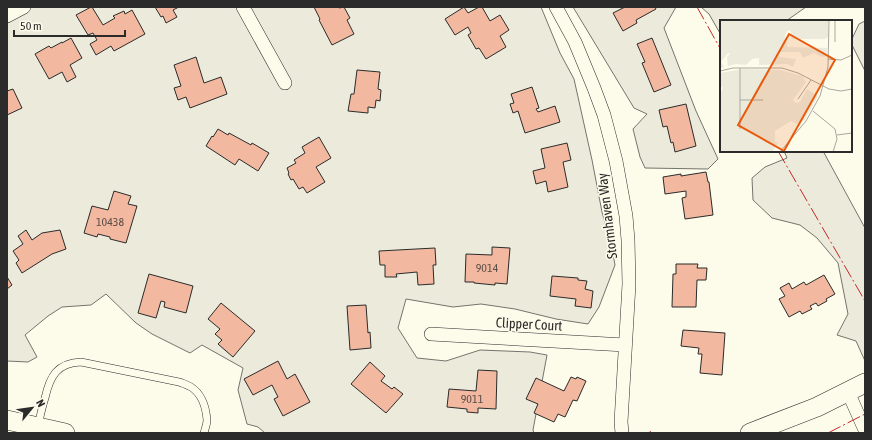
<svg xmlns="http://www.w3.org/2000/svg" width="872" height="440" viewBox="0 0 872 440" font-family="'Asap Condensed',sans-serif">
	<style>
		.green { fill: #ecebdb; stroke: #74746e }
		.building { fill: #f2b8a0; stroke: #2b2b2b }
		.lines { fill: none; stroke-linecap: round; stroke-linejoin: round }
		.lane-casing { stroke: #2b2b2b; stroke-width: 8 }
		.street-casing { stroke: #2b2b2b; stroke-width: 14 }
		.secondary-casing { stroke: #2b2b2b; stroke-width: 20 }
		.lane { stroke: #fdfbea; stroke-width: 7 }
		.street { stroke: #fdfbea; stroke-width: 13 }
		.secondary { stroke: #fdfbea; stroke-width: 19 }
		.power { stroke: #c62828; stroke-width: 1; stroke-dasharray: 14 3 2 3; stroke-linecap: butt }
		.labels { text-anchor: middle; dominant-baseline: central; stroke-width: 3; stroke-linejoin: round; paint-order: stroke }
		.number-label { font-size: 12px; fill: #5d4e48 }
		.street-label { font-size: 14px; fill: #2b2b2b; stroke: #fdfbea }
		.inset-road { fill: none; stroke: #a9a89e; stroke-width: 1 }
		.view { fill: #e8590c; fill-opacity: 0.15; stroke: #e8590c; stroke-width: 2 }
		.inset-edge { fill: none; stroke: #2b2b2b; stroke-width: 2 }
	</style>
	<rect width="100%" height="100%" fill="#fdfbea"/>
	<path class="green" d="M 7,7 L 541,7 L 560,53 L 574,79 L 592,160 L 602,212 L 611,243 L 615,265 L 599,307 L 588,324 L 556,319 L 515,309 L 481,304 L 453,307 L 406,299 L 398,328 L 417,358 L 446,361 L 480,350 L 530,352 L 547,355 L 533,430 L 534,433 L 265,433 L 258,427 L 247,424 L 238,390 L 243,368 L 202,345 L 190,353 L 152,334 L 136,323 L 106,294 L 91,305 L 62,307 L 48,316 L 25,335 L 37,357 L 28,362 L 7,361 Z
		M 573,7 L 676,7 L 664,28 L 696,111 L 718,159 L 708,169 L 645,168 L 640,157 L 633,129 L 647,114 L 634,108 Z
		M 701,7 L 806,7 L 786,21 L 721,21 L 721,35 L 709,14 Z
		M 865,21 L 865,71 L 851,43 L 851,41 L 859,24 Z
		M 784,151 L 823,151 L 865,228 L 865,361 L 856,341 L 837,335 L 848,314 L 838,263 L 817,238 L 800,225 L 772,218 L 753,200 L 752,178 L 765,167 L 787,158 Z"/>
	<path class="building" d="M 91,7 L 92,7 L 103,25 L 115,18 L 113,16 L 124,11 L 125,14 L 132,10 L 145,34 L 114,51 L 111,46 L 96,55 L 90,44 L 97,40 L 93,33 L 88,35 L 76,15 Z
		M 155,7 L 179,7 L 173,10 L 177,17 L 166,23 L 163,16 L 161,17 Z
		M 314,7 L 338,7 L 339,8 L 344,7 L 350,18 L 347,20 L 354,34 L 332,45 L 319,20 L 320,19 Z
		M 464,7 L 468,13 L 479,7 L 482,7 L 490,21 L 500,15 L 509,30 L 500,36 L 506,47 L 486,59 L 479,48 L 476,49 L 468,35 L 471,33 L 468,27 L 455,35 L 445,19 Z
		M 625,7 L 655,7 L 656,9 L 636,20 L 637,23 L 623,31 L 613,13 Z
		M 71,38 L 82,58 L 70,65 L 76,77 L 67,82 L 62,72 L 49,79 L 35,54 L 49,46 L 51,48 L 62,42 L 62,43 Z
		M 652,38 L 671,85 L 654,92 L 642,63 L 645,62 L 637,44 Z
		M 196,57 L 204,83 L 221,77 L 227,94 L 190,108 L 186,97 L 178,100 L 174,88 L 181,86 L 174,65 Z
		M 357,70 L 380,72 L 378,89 L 381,90 L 380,101 L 376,100 L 375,108 L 368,107 L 368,113 L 348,111 L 351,94 L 354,94 Z
		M 532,87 L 539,108 L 536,109 L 538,112 L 555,106 L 560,122 L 525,133 L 518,111 L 513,113 L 510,104 L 514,103 L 511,94 Z
		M 13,89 L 22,108 L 7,115 L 7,91 Z
		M 686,104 L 696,146 L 675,152 L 673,142 L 671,143 L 667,126 L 663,127 L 659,110 Z
		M 218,129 L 228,135 L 229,133 L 251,145 L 252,143 L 269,153 L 258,171 L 239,159 L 235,165 L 206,146 L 212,136 L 213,137 Z
		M 319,137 L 331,158 L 316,167 L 325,182 L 307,193 L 303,187 L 299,189 L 293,179 L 291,180 L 288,174 L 289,173 L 287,168 L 296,163 L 294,160 L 305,153 L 302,147 Z
		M 567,143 L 571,160 L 563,162 L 568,187 L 548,192 L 546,181 L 536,184 L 533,171 L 545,168 L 541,149 Z
		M 706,172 L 708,182 L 709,182 L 713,215 L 685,219 L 682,198 L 686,197 L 686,191 L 665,194 L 663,177 L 681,174 L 681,176 Z
		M 114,191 L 131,196 L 128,204 L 137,206 L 126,243 L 110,239 L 110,237 L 98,234 L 97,237 L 84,233 L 92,206 L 108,210 Z
		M 26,230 L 32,240 L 42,233 L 60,230 L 66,249 L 52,254 L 22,273 L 16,263 L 19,260 L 13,251 L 23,244 L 18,236 Z
		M 492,247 L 510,248 L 507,284 L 495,283 L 495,285 L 474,283 L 474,282 L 465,282 L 466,254 L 492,255 Z
		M 435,248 L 436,265 L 433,265 L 434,284 L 418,285 L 417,272 L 396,274 L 397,277 L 385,277 L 385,265 L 380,265 L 379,251 Z
		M 676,264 L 698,264 L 697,268 L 707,268 L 706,280 L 697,280 L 696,307 L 672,307 L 673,274 L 676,274 Z
		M 149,274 L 193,286 L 186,313 L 164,307 L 165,302 L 161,301 L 156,318 L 138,313 Z
		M 824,275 L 835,294 L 826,299 L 827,301 L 818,306 L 816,303 L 810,306 L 812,309 L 802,314 L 800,311 L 789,317 L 779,299 L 785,296 L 780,288 L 789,283 L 792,289 L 804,282 L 806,285 Z
		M 552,276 L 578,278 L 578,280 L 587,281 L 585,289 L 593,291 L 591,308 L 575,306 L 576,299 L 550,296 Z
		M 7,277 L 12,285 L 7,289 Z
		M 221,303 L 255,331 L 233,357 L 218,344 L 222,340 L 215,334 L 220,329 L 208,319 Z
		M 366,305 L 368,333 L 370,332 L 371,348 L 350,350 L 347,306 Z
		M 683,330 L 725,333 L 722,375 L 700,373 L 702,354 L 698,354 L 699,348 L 681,346 Z
		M 278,361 L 287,379 L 295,374 L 310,402 L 283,416 L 274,399 L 278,397 L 272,385 L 253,395 L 244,379 Z
		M 370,362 L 385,376 L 381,381 L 392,389 L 394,387 L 403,394 L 386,413 L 351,384 Z
		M 478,370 L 497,371 L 496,409 L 478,408 L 478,413 L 467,412 L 467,409 L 447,407 L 449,389 L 476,391 Z
		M 571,377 L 576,379 L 577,377 L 586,381 L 577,401 L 573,400 L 565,417 L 558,414 L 554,422 L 534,413 L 538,404 L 526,399 L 536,378 L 564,391 Z"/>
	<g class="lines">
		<g class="lane-casing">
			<path id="lane" d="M 38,426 C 40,417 42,407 45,398 C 50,376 57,363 81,362 L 179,382 C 183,383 187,385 191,387 C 202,394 206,408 207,420 C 207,424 205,429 204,433"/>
		</g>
		<g class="street-casing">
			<path id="street" d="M 243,7 L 285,83
				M 556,7 L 575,42 L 594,88 L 604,115 L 616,161 L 626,216 L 628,240 L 629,284 L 621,422 L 622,433
				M 7,16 L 24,7
				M 431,334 L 625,345
				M 848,392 L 865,430"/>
		</g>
		<g class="secondary-casing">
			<path id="secondary" d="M 7,420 L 65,433
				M 750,433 L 817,407 L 865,383"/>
		</g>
		<use href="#lane" class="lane"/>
		<use href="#street" class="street"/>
		<use href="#secondary" class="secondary"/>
		<path class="power" d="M 697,7 L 721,50
			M 778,151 L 865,301
			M 650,431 L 651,433
			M 828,433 L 865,414"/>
	</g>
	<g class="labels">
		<g class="number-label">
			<text x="110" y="222">10438</text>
			<text x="487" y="268">9014</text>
			<text x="472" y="399">9011</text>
		</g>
		<g class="street-label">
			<text transform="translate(607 216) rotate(-97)">Stormhaven Way</text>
			<text transform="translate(529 324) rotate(3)">Clipper Court</text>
		</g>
	</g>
	<g transform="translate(720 20)">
		<rect width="132" height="132" fill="#fdfbea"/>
		<path d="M 0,0 L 108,0 L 108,17 L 105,19 L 72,19 L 70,10 L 67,11 L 65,16 L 67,27 L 107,28 L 107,36 L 102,37 L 94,33 L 83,38 L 80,32 L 61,32 L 58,33 L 60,37 L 76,39 L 73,47 L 67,44 L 39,45 L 39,38 L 32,39 L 26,45 L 16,44 L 8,46 L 7,37 L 10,34 L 8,33 L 1,42 L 4,47 L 0,48 ZM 23,49 L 60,50 L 82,56 L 86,62 L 73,80 L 76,83 L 80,82 L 87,69 L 98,76 L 84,101 L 77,104 L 71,101 L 55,111 L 55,122 L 58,123 L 52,132 L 0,132 L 0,75 L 3,67 L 0,66 L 0,53 Z" fill="#ecebdb"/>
		<path class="inset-road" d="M 115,22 L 115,1M 108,39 L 121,40 L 132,35M 20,48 L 20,109M 0,51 L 13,48 L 62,48 L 78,53 L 109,69 L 121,71 L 132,69M 78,79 L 91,60M 20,80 L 43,80M 93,91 L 115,109 L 117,119 L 113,132M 117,115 L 132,113M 60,132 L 86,101 L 100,76 L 108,47 L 109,0"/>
		<path class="view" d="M 69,14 L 115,40 L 64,131 L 18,105 Z"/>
		<rect width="132" height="132" class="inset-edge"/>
	</g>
	<rect width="872" height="440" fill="none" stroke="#2b2b2b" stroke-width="16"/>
	<g transform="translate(32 408) rotate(61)" stroke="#fdfbea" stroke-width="3" paint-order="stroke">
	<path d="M0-3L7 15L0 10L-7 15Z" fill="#2b2b2b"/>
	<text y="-6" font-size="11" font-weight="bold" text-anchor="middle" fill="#2b2b2b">N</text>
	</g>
	<path d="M14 30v6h111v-6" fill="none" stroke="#2b2b2b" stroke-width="2"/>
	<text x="20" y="30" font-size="12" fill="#2b2b2b" stroke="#fdfbea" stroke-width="3" paint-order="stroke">50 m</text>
</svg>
